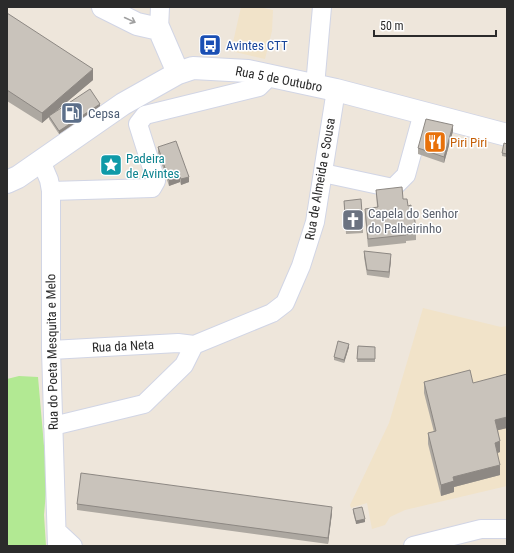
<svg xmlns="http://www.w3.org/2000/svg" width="514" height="553" viewBox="0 0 514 553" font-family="'Roboto Condensed',sans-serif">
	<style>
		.education { fill: #f1e3c9 }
		.green { fill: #b2e993 }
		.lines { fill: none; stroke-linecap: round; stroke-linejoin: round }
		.minor-casing { stroke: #d1d5e5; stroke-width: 20 }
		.tertiary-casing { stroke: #d1d5e5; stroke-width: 24 }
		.minor { stroke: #fff; stroke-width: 18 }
		.tertiary { stroke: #fff; stroke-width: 22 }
		.wall { fill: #ada8a1 }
		.shaded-wall { fill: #8d8883 }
		.building { fill: #c9c3bb; stroke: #8d8883 }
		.oneway { stroke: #a0a0a0 }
		.labels { text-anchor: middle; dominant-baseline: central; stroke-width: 3; stroke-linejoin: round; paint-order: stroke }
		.transit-label { font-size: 13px; fill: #164399; stroke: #fff; text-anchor: start }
		.street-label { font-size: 13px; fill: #2b2b2b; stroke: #fff }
		.service-label { font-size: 13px; fill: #4e5e75; stroke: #fff; text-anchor: start }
		.food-label { font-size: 13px; fill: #c56008; stroke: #fff; text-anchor: start }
		.culture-label { font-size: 13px; fill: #0d838f; stroke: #fff; text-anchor: start }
		.worship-label { font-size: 13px; fill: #5b616d; stroke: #fff; text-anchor: start }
	</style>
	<rect width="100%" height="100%" fill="#eee6db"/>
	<path class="education" d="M 241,7 L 259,7 L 273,10 L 272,31 L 265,59 L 231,51 Z
		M 423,308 L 501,327 L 507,326 L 507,486 L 405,510 L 390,517 L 385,525 L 372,529 L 367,503 L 351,508 L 350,505 L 389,423 Z"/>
	<path class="green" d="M 19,376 L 38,377 L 47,480 L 44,515 L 46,546 L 7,546 L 7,379 Z"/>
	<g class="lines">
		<g class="minor-casing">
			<path id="minor" d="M 159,29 L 160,7
				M 315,86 L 322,7
				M 41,161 L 49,180 L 51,191 L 51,350 L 57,546
				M 323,173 L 393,188 L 406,175 L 423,113
				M 51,191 L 152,188 L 156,181 L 138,124 L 145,115 L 259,87 L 270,76
				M 51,350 L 178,343 L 194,345
				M 53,426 L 144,404 L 184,365 L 194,345 L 272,313 L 285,303 L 301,266 L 315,222 L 336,90
				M 58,532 L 73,546
				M 413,546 L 481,529 L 507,529"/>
		</g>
		<g class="tertiary-casing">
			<path id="tertiary" d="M 103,7 L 137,24 L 159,29 L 178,73
				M 7,182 L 18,177 L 123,104 L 178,73 L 193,68 L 248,71 L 336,90 L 507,135"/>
		</g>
		<use href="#minor" class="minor"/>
		<use href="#tertiary" class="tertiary"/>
	</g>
	<path class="wall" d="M 7,13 L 93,80 L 52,114 L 100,106 L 59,134 L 49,119 L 49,117 L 42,123 L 7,101 Z
		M 453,131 L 444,163 L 418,154 L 418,148 Z
		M 507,144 L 507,157 L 502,156 L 502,153 Z
		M 158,147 L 189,182 L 181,185 L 180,182 L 169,186 L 158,153 Z
		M 376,190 L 403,199 L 408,206 L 411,212 L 416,232 L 416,240 L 406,241 L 406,243 L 368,247 L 365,217 L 365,209 L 377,207 Z
		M 344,201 L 363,227 L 363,233 L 346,234 Z
		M 364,251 L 391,260 L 389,278 L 367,275 L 364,257 Z
		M 358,346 L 375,347 L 375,362 L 357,362 Z
		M 349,347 L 344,363 L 334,360 L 334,357 Z
		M 424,382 L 473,383 L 507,428 L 498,430 L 500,452 L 497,453 L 500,475 L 454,487 L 454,492 L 441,496 L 428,444 L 428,433 L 434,432 L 424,393 Z
		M 77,504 L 332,513 L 328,544 L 77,510 Z
		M 353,509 L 365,522 L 356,524 L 353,512 Z"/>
	<path class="shaded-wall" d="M 93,69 L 93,80 L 42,123 L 42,113 Z
		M 100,104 L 100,106 L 59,134 L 59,131 Z
		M 453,125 L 453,131 L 444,163 L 444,157 Z
		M 180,177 L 180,182 L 169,186 L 169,180 Z
		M 189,177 L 189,182 L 181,185 L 181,179 Z
		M 391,254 L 391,260 L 389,278 L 389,272 Z
		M 349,344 L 349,347 L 344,363 L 344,360 Z
		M 507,417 L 507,428 L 495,431 L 495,420 Z
		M 500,441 L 500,452 L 495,454 L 495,443 Z
		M 500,465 L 500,475 L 454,487 L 454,492 L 441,496 L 441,485 L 453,477 Z
		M 332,507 L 332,513 L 328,544 L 328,538 Z
		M 365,519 L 365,522 L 356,524 L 356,521 Z"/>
	<path class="building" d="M 7,13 L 93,69 L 42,113 L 7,90 Z
		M 90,89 L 100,104 L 59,131 L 49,116 Z
		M 426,119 L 453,125 L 444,157 L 418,148 Z
		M 176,141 L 189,177 L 181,179 L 180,177 L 169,180 L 158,147 Z
		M 504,143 L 507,144 L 507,154 L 502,153 Z
		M 402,187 L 403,199 L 407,199 L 408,206 L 411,205 L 411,212 L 414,212 L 416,232 L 406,233 L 406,235 L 368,239 L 365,209 L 378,207 L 376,190 Z
		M 361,199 L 363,227 L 346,229 L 344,201 Z
		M 364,251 L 391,254 L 389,272 L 367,270 Z
		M 338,341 L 349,344 L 344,360 L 334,357 Z
		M 358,346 L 375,347 L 375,359 L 357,359 Z
		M 470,370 L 473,383 L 507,374 L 507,417 L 495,420 L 500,441 L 495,443 L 500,465 L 453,477 L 454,481 L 441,485 L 428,433 L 436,431 L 424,382 Z
		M 81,473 L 332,507 L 328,538 L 77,504 Z
		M 362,507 L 365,519 L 356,521 L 353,509 Z"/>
	<defs><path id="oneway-shaft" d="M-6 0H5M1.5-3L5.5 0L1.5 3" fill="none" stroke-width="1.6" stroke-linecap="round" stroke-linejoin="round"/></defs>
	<use class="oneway" href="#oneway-shaft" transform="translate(130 20) rotate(25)"/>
	<defs>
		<g id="bus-square" transform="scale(1.15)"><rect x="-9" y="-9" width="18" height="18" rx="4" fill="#1a4fb4" stroke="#fff"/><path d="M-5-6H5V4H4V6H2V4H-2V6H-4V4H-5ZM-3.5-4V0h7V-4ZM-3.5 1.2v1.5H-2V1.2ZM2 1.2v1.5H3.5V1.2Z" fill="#fff"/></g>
		<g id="fuel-square" transform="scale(1.15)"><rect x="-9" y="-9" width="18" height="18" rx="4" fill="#5c6f8a" stroke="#fff"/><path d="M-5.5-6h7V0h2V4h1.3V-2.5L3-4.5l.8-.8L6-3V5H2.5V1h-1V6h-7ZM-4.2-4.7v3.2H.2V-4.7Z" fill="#fff"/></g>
		<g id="restaurant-square" transform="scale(1.15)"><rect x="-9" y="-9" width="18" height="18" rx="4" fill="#e8710a" stroke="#fff"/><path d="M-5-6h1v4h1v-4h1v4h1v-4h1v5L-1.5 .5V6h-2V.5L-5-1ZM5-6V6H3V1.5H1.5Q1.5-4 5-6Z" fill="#fff"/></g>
		<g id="sight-square" transform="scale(1.15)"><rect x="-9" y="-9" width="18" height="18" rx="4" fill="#0f9aa8" stroke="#fff"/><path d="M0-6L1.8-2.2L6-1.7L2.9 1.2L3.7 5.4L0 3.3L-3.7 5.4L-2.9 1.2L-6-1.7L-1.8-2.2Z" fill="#fff"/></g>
		<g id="church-square" transform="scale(1.15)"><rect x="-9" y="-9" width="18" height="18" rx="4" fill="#6b7280" stroke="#fff"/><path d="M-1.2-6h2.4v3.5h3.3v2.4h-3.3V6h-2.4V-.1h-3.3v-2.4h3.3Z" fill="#fff"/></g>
	</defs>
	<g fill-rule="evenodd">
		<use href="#bus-square" x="210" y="45"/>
		<use href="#fuel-square" x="72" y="113"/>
		<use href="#restaurant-square" x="435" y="142"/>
		<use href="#sight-square" x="111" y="165"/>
		<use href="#church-square" x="353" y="220"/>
	</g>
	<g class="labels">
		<g class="transit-label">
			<text x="226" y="45">Avintes CTT</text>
		</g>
		<g class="street-label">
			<text transform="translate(279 79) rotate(11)">Rua 5 de Outubro</text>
			<text transform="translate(320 179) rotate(-80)">Rua de Almeida e Sousa</text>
			<text transform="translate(123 346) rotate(-3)">Rua da Neta</text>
			<text transform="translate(52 352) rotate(-91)">Rua do Poeta Mesquita e Melo</text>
		</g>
		<g class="service-label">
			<text x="88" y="113">Cepsa</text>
		</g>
		<g class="food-label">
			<text x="450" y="142">Piri Piri</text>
		</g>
		<g class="culture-label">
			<text x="126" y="158">Padeira<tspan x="126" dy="15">de Avintes</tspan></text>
		</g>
		<g class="worship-label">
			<text x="368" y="213">Capela do Senhor<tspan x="368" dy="15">do Palheirinho</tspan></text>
		</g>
	</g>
	<rect width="514" height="553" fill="none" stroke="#2b2b2b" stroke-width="16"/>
	<path d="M374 30v6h122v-6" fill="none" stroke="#2b2b2b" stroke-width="2"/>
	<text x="380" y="30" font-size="12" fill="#2b2b2b" stroke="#ffffff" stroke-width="3" paint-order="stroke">50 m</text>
</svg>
